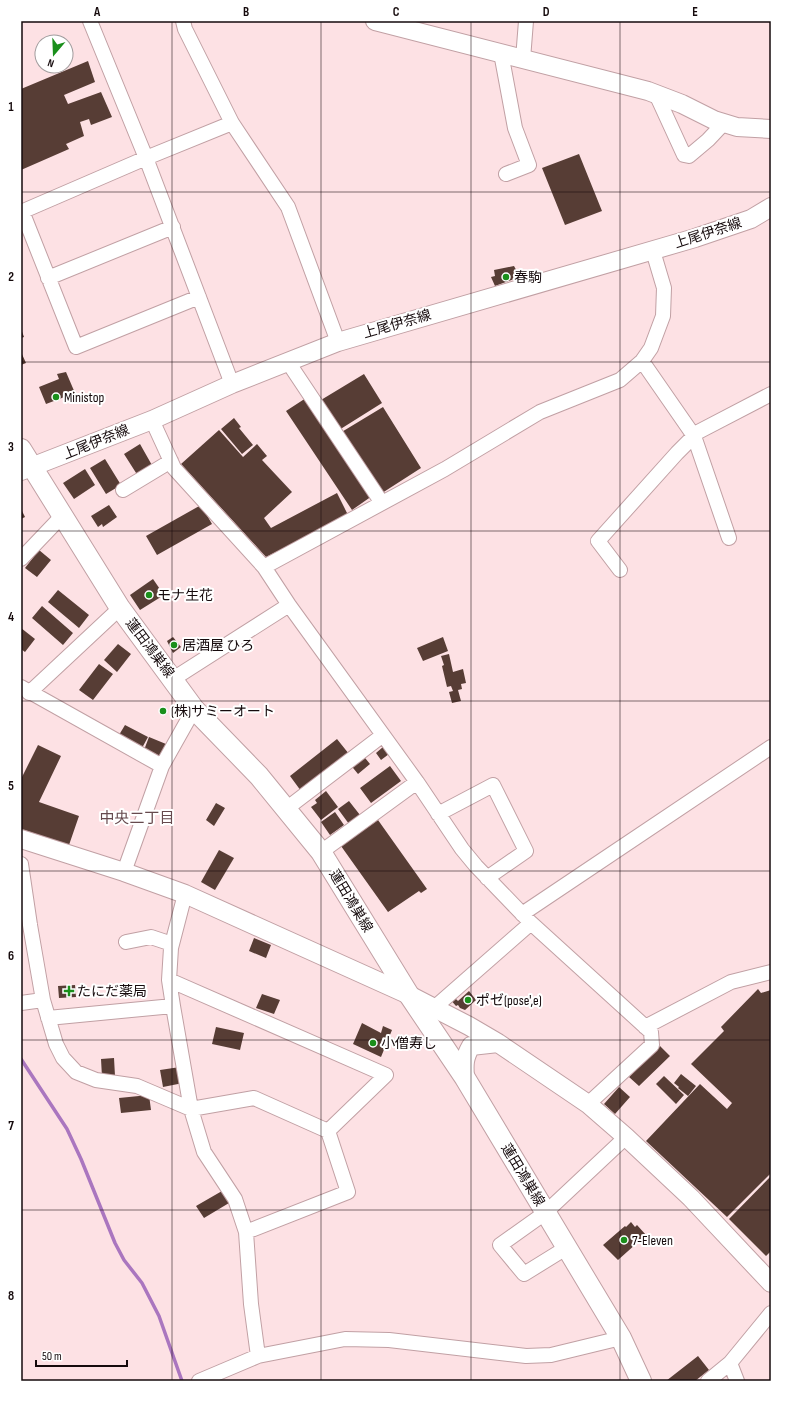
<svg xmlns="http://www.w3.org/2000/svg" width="792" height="1402" viewBox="0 0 792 1402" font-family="'Sofia Sans Condensed','Noto Sans JP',sans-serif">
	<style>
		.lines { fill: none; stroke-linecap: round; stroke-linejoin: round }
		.stream { stroke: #aa76bf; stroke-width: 3.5 }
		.building { fill: #573d35 }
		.minor-casing { stroke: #c1a0a4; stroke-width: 16 }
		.tertiary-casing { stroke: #c1a0a4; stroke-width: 20 }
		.secondary-casing { stroke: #c1a0a4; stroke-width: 22 }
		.minor { stroke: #fff; stroke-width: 14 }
		.tertiary { stroke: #fff; stroke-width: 18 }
		.secondary { stroke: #fff; stroke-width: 20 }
		.grid { fill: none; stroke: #150a0c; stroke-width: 1; stroke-opacity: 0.55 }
		.poi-dot { fill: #1a8f1b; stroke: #fff; stroke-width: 1.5 }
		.labels { text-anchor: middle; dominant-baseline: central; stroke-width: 4; stroke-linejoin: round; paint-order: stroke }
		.street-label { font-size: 14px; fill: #150a0c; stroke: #fff }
		.poi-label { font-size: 14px; fill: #150a0c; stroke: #fff; text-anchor: start }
		.neighbourhood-label { font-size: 15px; fill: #664a4e; stroke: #fff }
		.neatline { fill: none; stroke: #150a0c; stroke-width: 1.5 }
		.grid-label { font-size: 13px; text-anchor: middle; font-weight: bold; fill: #150a0c }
	</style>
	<rect width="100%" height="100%" fill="#fde1e4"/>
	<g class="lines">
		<path class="stream" d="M 21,1059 L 67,1129 L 81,1159 L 115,1243 L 124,1260 L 142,1283 L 159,1316 L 182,1381"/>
	</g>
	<path class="building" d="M 88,61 L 95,82 L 64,95 L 68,104 L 101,92 L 112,117 L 91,125 L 89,119 L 80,122 L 84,136 L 66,144 L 69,149 L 21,170 L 21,89 Z
		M 579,154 L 602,211 L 565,225 L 542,168 Z
		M 514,266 L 520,277 L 495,286 L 491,277 L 495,276 L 494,270 Z
		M 21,329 L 24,337 L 21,338 Z
		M 21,352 L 26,363 L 21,365 Z
		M 66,372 L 75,393 L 46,404 L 39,387 L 59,379 L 57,374 Z
		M 364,374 L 382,403 L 339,430 L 321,400 Z
		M 306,398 L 372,496 L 352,510 L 286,411 Z
		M 383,407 L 421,468 L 379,495 L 340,433 Z
		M 234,418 L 241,427 L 239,428 L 253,445 L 242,454 L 221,429 Z
		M 219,430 L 243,457 L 257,444 L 267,456 L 262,460 L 292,492 L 264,518 L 271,528 L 337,493 L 348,515 L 286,547 L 266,557 L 181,464 Z
		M 140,444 L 153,467 L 138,476 L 124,454 Z
		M 105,459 L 121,485 L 106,494 L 90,468 Z
		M 85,469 L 95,485 L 74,499 L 63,483 Z
		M 109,505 L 117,517 L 103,527 L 102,524 L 98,527 L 91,516 Z
		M 201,505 L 212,524 L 157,555 L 146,536 Z
		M 21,509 L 25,517 L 21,519 Z
		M 39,550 L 51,560 L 37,577 L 25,568 Z
		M 153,579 L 164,595 L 140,610 L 130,595 Z
		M 58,590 L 89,615 L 79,628 L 48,602 Z
		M 42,606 L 73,633 L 63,645 L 32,618 Z
		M 21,628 L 35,639 L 25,652 L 21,649 Z
		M 173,637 L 181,647 L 173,653 L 167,641 Z
		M 443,637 L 448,651 L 423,661 L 417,648 Z
		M 118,644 L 131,654 L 117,672 L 104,660 Z
		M 449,654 L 453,672 L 463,669 L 466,683 L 461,684 L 462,689 L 458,690 L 461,701 L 452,703 L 449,692 L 453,691 L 451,686 L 447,687 L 442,666 L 444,665 L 441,656 Z
		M 99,664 L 113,674 L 93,700 L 79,690 Z
		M 125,725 L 148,737 L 142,748 L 119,735 Z
		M 149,737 L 166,744 L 161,757 L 144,750 Z
		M 337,739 L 349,754 L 301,791 L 290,776 Z
		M 38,745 L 61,756 L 39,802 L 79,816 L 69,845 L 21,829 L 21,779 Z
		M 383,747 L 389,754 L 381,760 L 376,753 Z
		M 361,753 L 370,764 L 358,774 L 349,763 Z
		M 390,766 L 401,781 L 371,803 L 360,788 Z
		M 326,791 L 338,807 L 321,820 L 311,807 L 317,803 L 315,800 Z
		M 349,801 L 360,815 L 349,824 L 338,809 Z
		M 216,803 L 225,808 L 214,826 L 206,820 Z
		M 335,812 L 344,825 L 330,835 L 321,822 Z
		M 378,820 L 427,889 L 421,893 L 419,891 L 388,912 L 341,846 Z
		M 219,850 L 234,858 L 215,890 L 201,882 Z
		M 254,938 L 271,945 L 266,958 L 249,951 Z
		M 75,985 L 76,997 L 59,998 L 58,986 Z
		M 758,989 L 761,993 L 771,990 L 771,1173 L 727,1217 L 646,1141 L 700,1084 L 727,1109 L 732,1103 L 691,1064 L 724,1031 L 721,1027 Z
		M 469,991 L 476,1000 L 465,1010 L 460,1008 L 458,1005 L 456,1006 L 449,998 L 452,995 L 458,1001 Z
		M 262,994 L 280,1000 L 274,1014 L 256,1008 Z
		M 362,1023 L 381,1033 L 383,1026 L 392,1030 L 381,1057 L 353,1044 Z
		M 216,1027 L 244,1033 L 240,1050 L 212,1044 Z
		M 660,1046 L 670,1056 L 639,1086 L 629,1077 Z
		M 114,1058 L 115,1076 L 102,1077 L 101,1059 Z
		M 180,1067 L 183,1083 L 163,1087 L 160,1070 Z
		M 681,1074 L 696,1086 L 688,1096 L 678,1088 L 679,1087 L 674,1083 Z
		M 664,1076 L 684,1095 L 676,1104 L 656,1084 Z
		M 619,1087 L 630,1097 L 615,1114 L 604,1104 Z
		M 149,1095 L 151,1110 L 121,1113 L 119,1098 Z
		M 771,1176 L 771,1251 L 766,1256 L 729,1219 Z
		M 222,1191 L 229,1203 L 204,1218 L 196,1206 Z
		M 631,1222 L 635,1227 L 637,1225 L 646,1235 L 618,1260 L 603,1245 L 625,1226 L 626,1227 Z
		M 698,1356 L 709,1370 L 695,1381 L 666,1381 Z"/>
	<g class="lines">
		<g class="minor-casing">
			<path id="minor" d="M 90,21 L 146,158 L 232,384
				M 183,21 L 185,29 L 232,123 L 288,207 L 338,342
				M 501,53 L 515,128 L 529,165 L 506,174
				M 523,59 L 526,21
				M 656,94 L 684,155 L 689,156 L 708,140 L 724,123
				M 22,211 L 76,347 L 199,297
				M 21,212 L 146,158 L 232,123
				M 48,278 L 173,227
				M 642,361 L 694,436 L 729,538
				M 288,362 L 382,503
				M 152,420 L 174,468 L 264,567 L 289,605 L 417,782 L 462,849 L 476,866 L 531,923 L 651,1032 L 652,1045 L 588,1104
				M 123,490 L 171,461
				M 21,559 L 62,516
				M 264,567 L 445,469 L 540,412 L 620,380 L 642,361 L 651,348 L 663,316 L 664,288 L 653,251
				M 620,570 L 598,541 L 677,453 L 698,432 L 771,394
				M 173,679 L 289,605
				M 21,687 L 162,766
				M 29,693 L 120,608
				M 286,809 L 383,735
				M 438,814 L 493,785 L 526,851 L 487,878
				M 321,852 L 417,782
				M 21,864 L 30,925 L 43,1000 L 56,1044 L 63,1058 L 76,1072 L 96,1080 L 137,1086 L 191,1109 L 254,1098 L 328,1131 L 348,1192 L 246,1232
				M 124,872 L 162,766 L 194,709
				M 185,894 L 171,948 L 169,980 L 173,1006 L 191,1109 L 204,1152 L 235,1199 L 246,1232 L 251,1304 L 258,1356
				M 522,914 L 771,747
				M 126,942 L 151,937 L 172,944
				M 169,980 L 386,1075 L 328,1131
				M 21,1003 L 43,1000
				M 434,1008 L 531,923
				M 48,1018 L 173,1006
				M 645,1027 L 731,982 L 771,972
				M 566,1248 L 524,1274 L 500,1245 L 545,1213 L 626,1137
				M 730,1363 L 737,1381
				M 199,1381 L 258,1356 L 345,1339 L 389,1340 L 526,1356 L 551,1355 L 621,1338
				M 708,1381 L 730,1363 L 771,1313"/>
		</g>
		<g class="tertiary-casing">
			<path id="tertiary" d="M 375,21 L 648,91 L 682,104 L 714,120 L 737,127 L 771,129
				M 21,471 L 152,420 L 232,384 L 338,342 L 695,238 L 751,219 L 771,207
				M 21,839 L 124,872 L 185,894 L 409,995 L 469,1026 L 498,1043 L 588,1104 L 626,1137 L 691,1198 L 771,1283
				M 465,1078 C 464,1064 464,1058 471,1046 L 498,1043"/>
		</g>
		<g class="secondary-casing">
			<path id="secondary" d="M 21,449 L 120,608 L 194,709 L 259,776 L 321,852 L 409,995 L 465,1078 L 621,1338 L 641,1381"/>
		</g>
		<use href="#minor" class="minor"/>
		<use href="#tertiary" class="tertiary"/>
		<use href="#secondary" class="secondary"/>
	</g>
	<path class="grid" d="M 172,21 L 172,1381M 321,21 L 321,1381M 471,21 L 471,1381M 620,21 L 620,1381M 21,192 L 771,192M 21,362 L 771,362M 21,531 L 771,531M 21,701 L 771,701M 21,871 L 771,871M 21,1040 L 771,1040M 21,1210 L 771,1210"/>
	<g class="poi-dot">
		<circle cx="506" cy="277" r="4"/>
		<circle cx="56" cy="397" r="4"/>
		<circle cx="149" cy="595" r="4"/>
		<circle cx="174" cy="645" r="4"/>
		<circle cx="163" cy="711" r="4"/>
		<path d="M67 985h4v4h4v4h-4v4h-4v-4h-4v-4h4z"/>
		<circle cx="468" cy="1000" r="4"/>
		<circle cx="373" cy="1043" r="4"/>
		<circle cx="624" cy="1240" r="4"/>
	</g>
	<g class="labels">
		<g class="street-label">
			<text transform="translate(708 233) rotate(-18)">上尾伊奈線</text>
			<text transform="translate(397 324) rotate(-16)">上尾伊奈線</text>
			<text transform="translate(96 442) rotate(-22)">上尾伊奈線</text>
			<text transform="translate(150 648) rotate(53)">蓮田鴻巣線</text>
			<text transform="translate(351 901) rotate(59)">蓮田鴻巣線</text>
			<text transform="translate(523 1175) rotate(59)">蓮田鴻巣線</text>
		</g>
		<g class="poi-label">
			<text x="514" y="277">春駒</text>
			<text x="64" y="397">Ministop</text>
			<text x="157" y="595">モナ生花</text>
			<text x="182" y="645">居酒屋 ひろ</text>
			<text x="171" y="711">(株)サミーオート</text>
			<text x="77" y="991">たにだ薬局</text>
			<text x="476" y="1000">ポゼ(pose',e)</text>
			<text x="381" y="1043">小僧寿し</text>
			<text x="632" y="1240">7-Eleven</text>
		</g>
		<g class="neighbourhood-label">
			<text x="137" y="818">中央二丁目</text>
		</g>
	</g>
	<rect width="792" height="1402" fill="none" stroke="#ffffff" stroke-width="44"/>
	<g transform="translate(54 54) rotate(199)"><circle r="19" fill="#ffffff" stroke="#a19d9e"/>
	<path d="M0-3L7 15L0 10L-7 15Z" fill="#1a8f1b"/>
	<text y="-6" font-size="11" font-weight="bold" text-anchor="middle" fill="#150a0c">N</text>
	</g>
	<path d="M36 1360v6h91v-6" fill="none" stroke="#150a0c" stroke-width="2"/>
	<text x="42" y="1360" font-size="12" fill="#150a0c" stroke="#ffffff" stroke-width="3" paint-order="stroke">50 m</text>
	<rect x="22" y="22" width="748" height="1358" class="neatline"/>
	<g class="grid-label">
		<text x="97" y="16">A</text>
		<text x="246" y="16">B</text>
		<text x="396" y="16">C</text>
		<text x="546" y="16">D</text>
		<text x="695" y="16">E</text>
		<text x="11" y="111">1</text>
		<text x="11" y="281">2</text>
		<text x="11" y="451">3</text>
		<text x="11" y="621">4</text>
		<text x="11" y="790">5</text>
		<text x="11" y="960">6</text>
		<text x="11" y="1130">7</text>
		<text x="11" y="1300">8</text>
	</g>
</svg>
